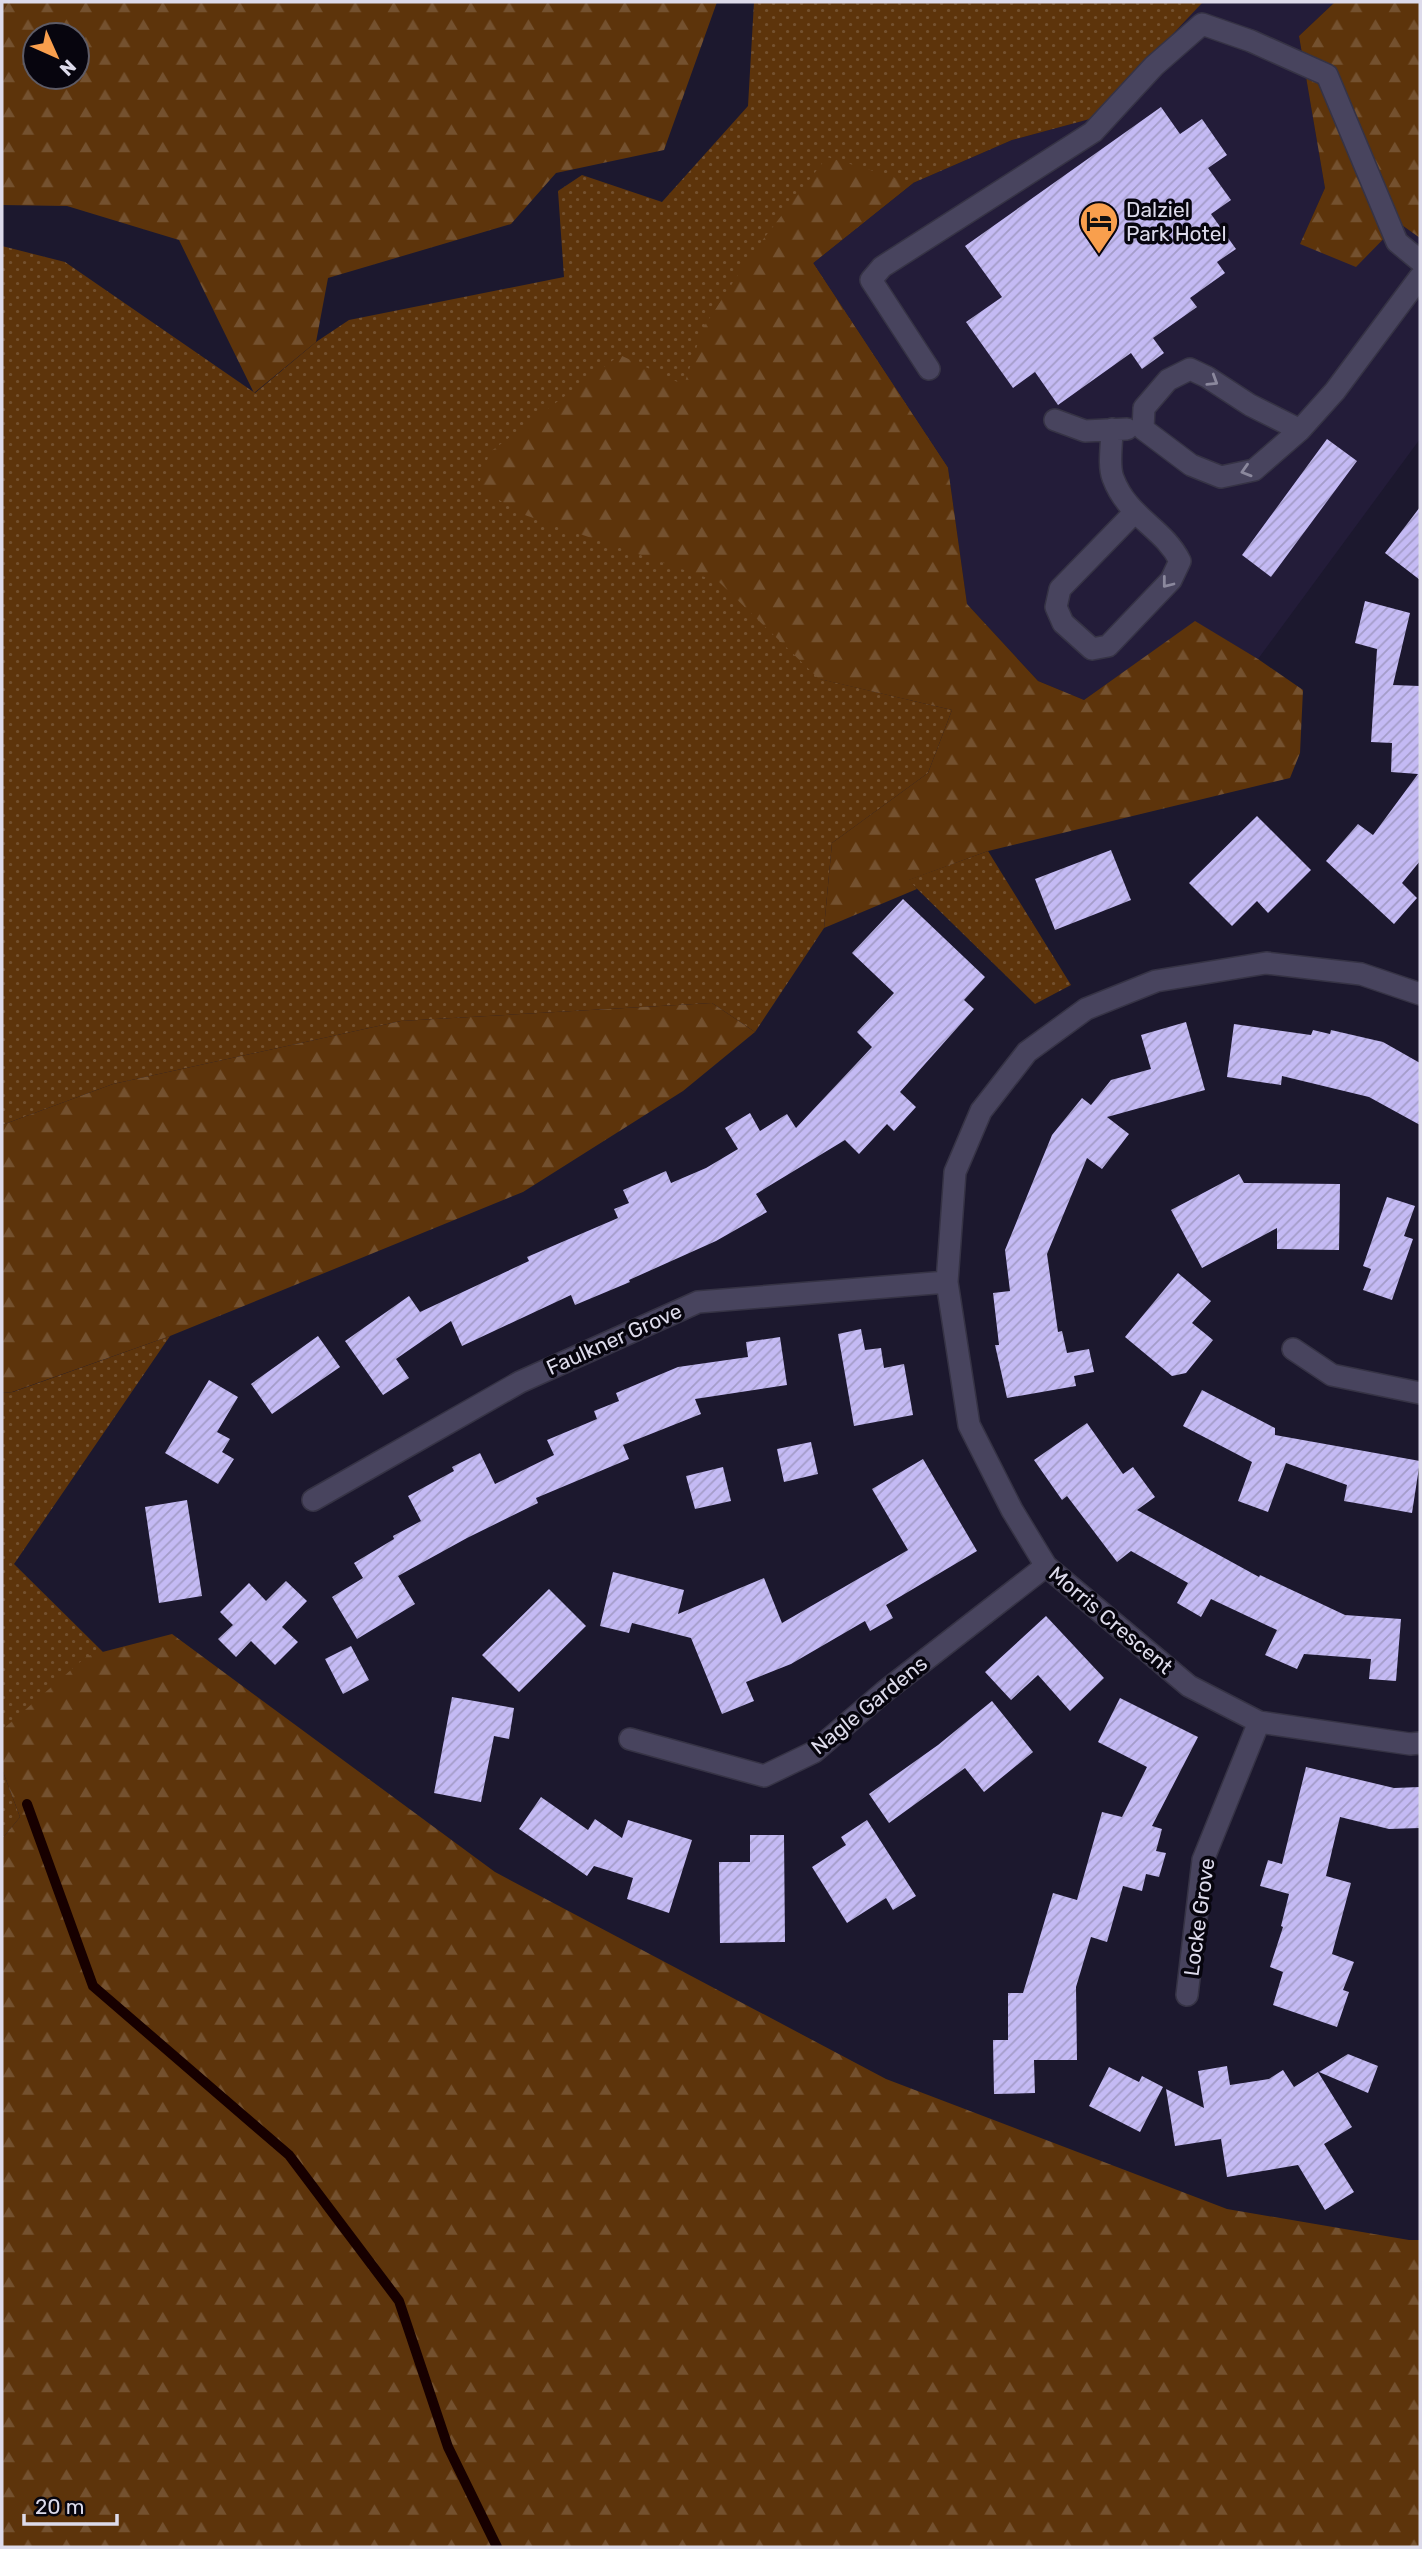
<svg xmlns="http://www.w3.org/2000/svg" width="1422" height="2549" viewBox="0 0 1422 2549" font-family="Rubik,sans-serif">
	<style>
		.built { fill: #231c39 }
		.grass { fill: url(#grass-dots) }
		.forest { fill: url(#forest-firs); fill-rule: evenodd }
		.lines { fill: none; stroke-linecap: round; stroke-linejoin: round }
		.stream { stroke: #170000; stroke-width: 10 }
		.building { fill: url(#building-hatch) }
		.minor-casing { stroke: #363345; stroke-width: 24 }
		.minor { stroke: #48445e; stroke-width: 21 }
		.oneway { stroke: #8b889d }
		.labels { text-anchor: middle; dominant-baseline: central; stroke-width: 7; stroke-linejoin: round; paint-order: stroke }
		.poi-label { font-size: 21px; fill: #dddbeb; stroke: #07050e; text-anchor: start }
		.street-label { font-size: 21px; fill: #dddbeb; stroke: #07050e }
	</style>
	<defs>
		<pattern id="grass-dots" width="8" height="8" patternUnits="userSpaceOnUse" patternTransform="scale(1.75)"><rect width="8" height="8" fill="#5d340b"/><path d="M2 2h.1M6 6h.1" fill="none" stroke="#74512f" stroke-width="1.8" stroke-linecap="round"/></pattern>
		<pattern id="forest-firs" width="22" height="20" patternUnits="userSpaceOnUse" patternTransform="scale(1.75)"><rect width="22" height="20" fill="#5d340b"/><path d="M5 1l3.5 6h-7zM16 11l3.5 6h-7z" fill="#74512f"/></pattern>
		<pattern id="building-hatch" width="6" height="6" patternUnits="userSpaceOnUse" patternTransform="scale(1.75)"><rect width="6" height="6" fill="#c4baf4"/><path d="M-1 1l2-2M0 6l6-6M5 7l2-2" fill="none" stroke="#a49cc8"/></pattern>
	</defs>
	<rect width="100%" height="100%" fill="#1c182e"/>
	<path class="built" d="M 1203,2 L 1335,2 L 1299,36 L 1325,188 L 1300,244 L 1399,223 L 1420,238 L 1420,439 L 1258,659 L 1195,622 L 1084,700 L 1038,681 L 967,604 L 948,468 L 813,263 L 913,183 L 1012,140 L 1112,113 L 1132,71 Z"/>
	<path class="grass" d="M 754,2 L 1203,2 L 1135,74 L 1112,113 L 1012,140 L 913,183 L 813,263 L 948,468 L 820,679 L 952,710 L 928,773 L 832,843 L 824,928 L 755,1032 L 712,1003 L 401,1021 L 113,1084 L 2,1125 L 2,246 L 65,262 L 255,393 L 316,342 L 349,320 L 564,277 L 558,191 L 582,175 L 662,202 L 748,106 Z
		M 988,851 L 1071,985 L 1035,1004 L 908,880 Z
		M 170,1336 L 14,1564 L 103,1652 L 2,1731 L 2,1393 L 13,1392 Z
		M 2,1769 L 20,1817 L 2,1839 Z"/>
	<path class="forest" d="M 2,2 L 717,2 L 664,150 L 556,173 L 511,224 L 328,278 L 316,342 L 254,393 L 179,240 L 67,206 L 2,205 ZM 77,35 L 77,77 L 35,77 L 35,35 Z
		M 1335,2 L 1420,2 L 1420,238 L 1399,223 L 1356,267 L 1300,244 L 1325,188 L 1299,36 Z
		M 827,157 L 913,183 L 813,263 L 948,468 L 967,604 L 1038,681 L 1084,700 L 1195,621 L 1258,659 L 1303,690 L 1300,753 L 1290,778 L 988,851 L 909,880 L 917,889 L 824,928 L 832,843 L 928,773 L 952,710 L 819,679 L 719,582 L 519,513 L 478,486 L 490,452 L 620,355 L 684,385 L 703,328 L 751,255 Z
		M 712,1003 L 755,1032 L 683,1091 L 523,1192 L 170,1336 L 12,1392 L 2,1393 L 2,1125 L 113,1084 L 401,1021 Z
		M 172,1634 L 495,1872 L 886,2079 L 1227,2209 L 1409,2240 L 1420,2240 L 1420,2547 L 2,2547 L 2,1839 L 20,1817 L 2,1769 L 2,1730 L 87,1656 Z"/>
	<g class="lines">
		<path class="stream" d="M 27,1804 L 93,1986 L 289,2155 L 399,2301 L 448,2447 L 497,2547"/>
	</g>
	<path class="building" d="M 1161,107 L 1180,134 L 1202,119 L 1227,155 L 1208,168 L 1231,200 L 1211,214 L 1236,249 L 1217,262 L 1225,273 L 1190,298 L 1197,307 L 1153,338 L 1164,353 L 1142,369 L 1131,353 L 1058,405 L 1035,372 L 1013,388 L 966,322 L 1002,297 L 965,246 Z
		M 1327,439 L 1357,461 L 1271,577 L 1242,555 Z
		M 1420,507 L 1420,580 L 1385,553 Z
		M 1365,601 L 1410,613 L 1393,685 L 1420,686 L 1420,861 L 1402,883 L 1417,898 L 1394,924 L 1326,861 L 1358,824 L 1373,835 L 1418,774 L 1391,772 L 1392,743 L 1371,742 L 1377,649 L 1355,643 Z
		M 1257,816 L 1311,870 L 1268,913 L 1257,901 L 1232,926 L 1189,883 Z
		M 1111,850 L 1131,900 L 1055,930 L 1035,879 Z
		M 903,899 L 985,977 L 964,1000 L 974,1009 L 900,1092 L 916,1107 L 894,1131 L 887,1124 L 859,1154 L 845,1140 L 756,1194 L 767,1212 L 716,1241 L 629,1280 L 630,1282 L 575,1305 L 571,1295 L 462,1346 L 451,1321 L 396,1359 L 409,1378 L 383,1395 L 345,1341 L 409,1296 L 420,1312 L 529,1261 L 527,1257 L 618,1218 L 614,1209 L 629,1203 L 623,1190 L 666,1171 L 671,1183 L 706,1168 L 738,1149 L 725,1128 L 750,1113 L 760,1131 L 787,1114 L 796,1128 L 872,1047 L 857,1032 L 894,993 L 852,953 Z
		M 1186,1022 L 1205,1090 L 1107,1117 L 1129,1134 L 1102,1169 L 1087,1158 L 1047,1254 L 1058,1332 L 1062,1331 L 1067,1353 L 1089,1349 L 1094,1372 L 1074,1376 L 1076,1386 L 1007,1398 L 995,1345 L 999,1345 L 993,1293 L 1010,1291 L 1005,1250 L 1052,1135 L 1082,1098 L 1091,1105 L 1111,1080 L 1151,1069 L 1141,1035 Z
		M 1234,1024 L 1311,1035 L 1313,1030 L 1330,1034 L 1331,1030 L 1383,1042 L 1420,1063 L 1420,1125 L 1369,1097 L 1282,1076 L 1281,1085 L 1227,1077 Z
		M 1239,1174 L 1244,1183 L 1340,1184 L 1339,1250 L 1277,1249 L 1277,1228 L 1202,1268 L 1171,1210 Z
		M 1387,1197 L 1415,1206 L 1404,1236 L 1413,1239 L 1392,1300 L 1363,1290 L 1371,1269 L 1363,1266 Z
		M 1178,1273 L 1211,1301 L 1192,1323 L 1213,1340 L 1186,1373 L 1172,1376 L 1125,1337 Z
		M 861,1329 L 865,1350 L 881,1348 L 884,1368 L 904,1364 L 913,1415 L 854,1426 L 838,1334 Z
		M 318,1336 L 340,1367 L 272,1414 L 251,1384 Z
		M 780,1337 L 787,1385 L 695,1399 L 701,1414 L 623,1445 L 629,1459 L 536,1498 L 538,1503 L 467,1538 L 398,1576 L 415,1604 L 357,1639 L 332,1597 L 363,1578 L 354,1563 L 394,1539 L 393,1536 L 421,1521 L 408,1496 L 454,1471 L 452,1467 L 480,1453 L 495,1484 L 554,1455 L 547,1440 L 597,1419 L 594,1411 L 619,1401 L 616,1393 L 678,1367 L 748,1357 L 746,1342 Z
		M 209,1380 L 238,1397 L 217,1432 L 230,1439 L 222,1452 L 234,1459 L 218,1484 L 165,1453 Z
		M 1202,1390 L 1275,1428 L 1275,1435 L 1420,1461 L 1412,1513 L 1344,1501 L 1347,1485 L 1286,1463 L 1268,1512 L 1238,1501 L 1252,1462 L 1183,1426 Z
		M 1087,1423 L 1123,1474 L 1133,1467 L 1155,1497 L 1137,1510 L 1259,1577 L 1260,1575 L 1345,1615 L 1401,1619 L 1396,1681 L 1369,1679 L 1371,1659 L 1304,1654 L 1297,1669 L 1265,1655 L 1277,1630 L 1211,1599 L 1201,1617 L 1177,1603 L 1188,1583 L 1131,1551 L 1117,1562 L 1067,1496 L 1062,1500 L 1034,1460 Z
		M 811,1442 L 818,1474 L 784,1482 L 777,1449 Z
		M 923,1459 L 977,1551 L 886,1605 L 893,1618 L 870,1631 L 865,1621 L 791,1664 L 746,1682 L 754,1701 L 722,1714 L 691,1638 L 632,1623 L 629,1633 L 600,1626 L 613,1572 L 684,1590 L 678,1614 L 764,1578 L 782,1623 L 908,1550 L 872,1489 Z
		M 723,1467 L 731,1501 L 695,1509 L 686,1476 Z
		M 187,1500 L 202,1596 L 159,1603 L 145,1507 Z
		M 286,1581 L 307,1601 L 282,1627 L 298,1642 L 275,1665 L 251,1641 L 236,1657 L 218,1639 L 233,1625 L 220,1612 L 249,1583 L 266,1601 Z
		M 549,1589 L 586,1626 L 519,1692 L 482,1655 Z
		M 1046,1616 L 1104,1678 L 1070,1711 L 1038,1675 L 1011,1700 L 985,1672 Z
		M 351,1646 L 369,1680 L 343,1694 L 325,1659 Z
		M 452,1697 L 514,1708 L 509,1739 L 494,1736 L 481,1802 L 434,1793 Z
		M 1120,1698 L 1198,1737 L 1152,1826 L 1162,1829 L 1156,1851 L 1166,1853 L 1159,1877 L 1146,1874 L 1142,1891 L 1123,1886 L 1107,1942 L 1091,1937 L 1076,1987 L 1077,2060 L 1034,2060 L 1035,2093 L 994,2094 L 993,2040 L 1008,2040 L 1008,1993 L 1023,1993 L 1053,1893 L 1077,1900 L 1102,1812 L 1122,1817 L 1147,1767 L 1098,1742 Z
		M 992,1701 L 1033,1752 L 984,1792 L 965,1768 L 889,1823 L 869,1794 L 938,1745 Z
		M 1306,1767 L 1394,1788 L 1420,1787 L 1420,1828 L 1389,1829 L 1340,1817 L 1326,1876 L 1351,1883 L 1332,1954 L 1354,1962 L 1343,1990 L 1349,1992 L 1337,2027 L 1273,2005 L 1283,1972 L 1270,1967 L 1283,1927 L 1281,1926 L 1289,1894 L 1260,1886 L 1268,1860 L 1282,1864 Z
		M 541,1797 L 588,1830 L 595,1819 L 622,1838 L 628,1820 L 692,1840 L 669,1913 L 627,1899 L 633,1878 L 594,1866 L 587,1876 L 519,1829 Z
		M 867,1820 L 916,1896 L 893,1910 L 886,1898 L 847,1923 L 812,1867 L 846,1845 L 841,1837 Z
		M 750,1835 L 784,1835 L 785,1942 L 720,1943 L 719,1862 L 750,1862 Z
		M 1348,2054 L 1378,2066 L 1368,2093 L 1319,2072 Z
		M 1227,2066 L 1230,2085 L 1269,2079 L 1283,2070 L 1294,2087 L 1318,2072 L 1352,2127 L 1324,2144 L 1354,2192 L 1325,2210 L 1298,2165 L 1227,2177 L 1221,2139 L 1175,2146 L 1166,2089 L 1204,2108 L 1198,2071 Z
		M 1109,2067 L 1139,2082 L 1142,2076 L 1163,2087 L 1140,2132 L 1089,2106 Z"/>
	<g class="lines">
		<g class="minor-casing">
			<path id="minor" d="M 929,369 L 871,280 L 882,267 L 1093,132 L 1154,66 L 1202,24 L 1251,41 L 1327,75 L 1397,242 L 1420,261
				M 1055,420 L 1085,431 L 1127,429
				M 1112,429 C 1112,444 1108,465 1113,478 C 1128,518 1163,527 1180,561 L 1171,580 L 1108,646 L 1092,649 L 1063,623 L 1056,607 L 1060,589 L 1134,513
				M 1300,430 L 1250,405 L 1207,377 L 1190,369 L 1168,380 L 1144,408 L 1143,429 L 1191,465 L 1221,477 L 1254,470 L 1300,430 L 1335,391 L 1420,277
				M 1420,994 L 1361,974 L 1266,963 L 1156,981 L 1086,1009 L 1027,1052 L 981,1111 L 955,1172 L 947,1282 L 969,1425 L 1012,1510 L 1046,1566 L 1189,1686 L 1259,1722 L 1410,1744 L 1420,1743
				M 1293,1349 L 1332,1375 L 1420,1393
				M 313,1500 L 520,1382 L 698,1302 L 947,1282
				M 630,1739 L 764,1776 L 814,1752 L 884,1692 L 1046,1566
				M 1187,1995 L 1203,1860 L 1259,1722"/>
		</g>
		<use href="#minor" class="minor"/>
	</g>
	<defs><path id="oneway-chevron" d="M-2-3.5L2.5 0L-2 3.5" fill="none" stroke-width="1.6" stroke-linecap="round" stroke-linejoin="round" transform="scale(1.75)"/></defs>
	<g class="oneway">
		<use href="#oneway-chevron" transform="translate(1213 381) rotate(32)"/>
		<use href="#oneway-chevron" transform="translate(1246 471) rotate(163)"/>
		<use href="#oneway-chevron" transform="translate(1167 583) rotate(128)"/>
	</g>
	<defs>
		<g id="hotel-pin" transform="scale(2.0125)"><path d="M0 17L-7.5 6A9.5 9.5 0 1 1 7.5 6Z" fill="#f99f4d" stroke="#07050e"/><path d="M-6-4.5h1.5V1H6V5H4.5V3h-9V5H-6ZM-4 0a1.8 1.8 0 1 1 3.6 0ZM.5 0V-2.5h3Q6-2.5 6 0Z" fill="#111"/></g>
	</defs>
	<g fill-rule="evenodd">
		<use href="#hotel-pin" x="1099" y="221"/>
	</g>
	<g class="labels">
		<g class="poi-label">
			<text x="1126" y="209">Dalziel<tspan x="1126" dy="24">Park Hotel</tspan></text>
		</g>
		<g class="street-label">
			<text transform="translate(614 1339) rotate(-24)">Faulkner Grove</text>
			<text transform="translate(1111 1620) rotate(40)">Morris Crescent</text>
			<text transform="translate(869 1705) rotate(-39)">Nagle Gardens</text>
			<text transform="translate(1199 1917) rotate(-82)">Locke Grove</text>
		</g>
	</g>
	<rect width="1422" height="2549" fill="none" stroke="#dddbeb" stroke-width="7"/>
	<g transform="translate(56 56) rotate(135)"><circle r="33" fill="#07050e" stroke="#5d5b66" stroke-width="2"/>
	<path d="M0-5L12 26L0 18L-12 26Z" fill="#f99f4d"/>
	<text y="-10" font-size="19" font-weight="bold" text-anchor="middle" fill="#dddbeb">N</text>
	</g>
	<path d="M24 2514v10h93v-10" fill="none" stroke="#dddbeb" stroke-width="3.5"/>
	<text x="35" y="2514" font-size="21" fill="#dddbeb" stroke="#07050e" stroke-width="5" paint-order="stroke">20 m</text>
</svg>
